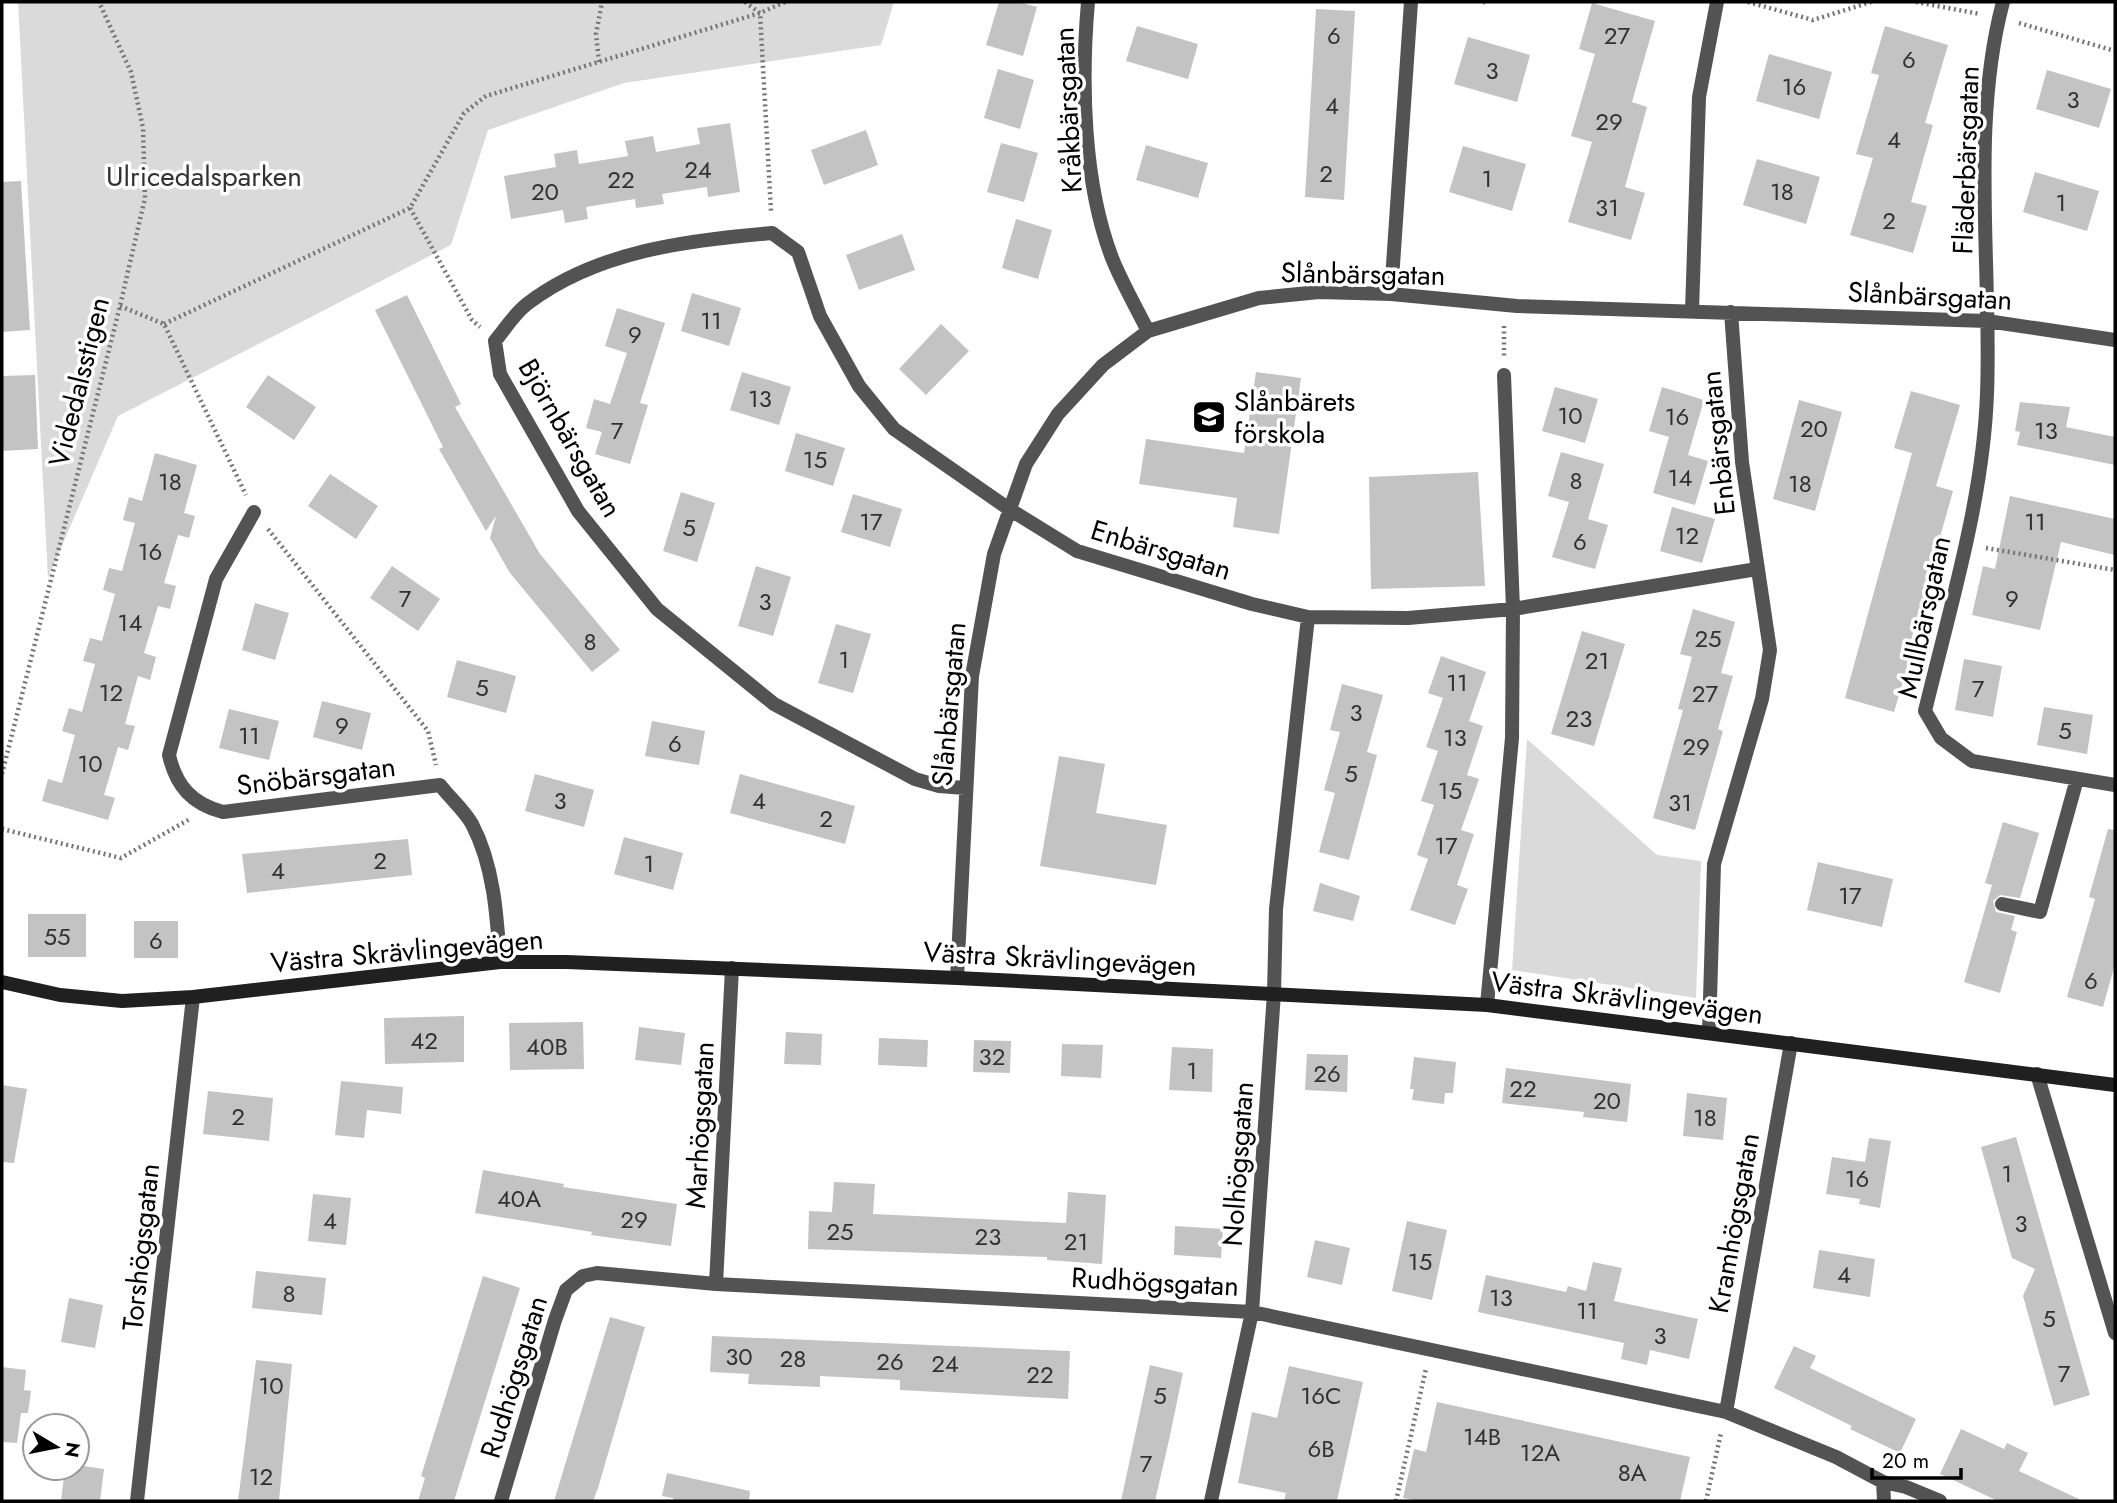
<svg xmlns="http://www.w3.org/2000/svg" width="2117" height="1503" viewBox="0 0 2117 1503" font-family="Jost,sans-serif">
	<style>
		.green { fill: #dadada }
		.building { fill: #c3c3c3 }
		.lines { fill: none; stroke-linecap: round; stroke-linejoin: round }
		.path { stroke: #757575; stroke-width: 4.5; stroke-dasharray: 2 3.5; stroke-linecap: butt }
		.street { stroke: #535353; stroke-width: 14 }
		.secondary { stroke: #202020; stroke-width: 14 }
		.labels { text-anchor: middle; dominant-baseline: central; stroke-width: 7; stroke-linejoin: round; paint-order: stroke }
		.number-label { font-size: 24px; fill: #313131 }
		.street-label { font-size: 28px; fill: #000; stroke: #fff }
		.park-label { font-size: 28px; fill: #313131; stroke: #fff }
		.poi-label { font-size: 28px; fill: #000; stroke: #fff; text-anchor: start }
	</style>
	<rect width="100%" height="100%" fill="#fff"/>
	<path class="green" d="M 18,2 L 894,2 L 881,45 L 624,83 L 488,130 L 451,245 L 118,416 L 48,578 Z
		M 1527,739 L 1657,855 L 1701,861 L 1696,998 L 1512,970 Z"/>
	<path class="building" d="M 999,2 L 1019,2 L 1037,7 L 1023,56 L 986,45 Z
		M 1592,3 L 1655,21 L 1632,102 L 1647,107 L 1625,187 L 1645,193 L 1631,240 L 1568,222 L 1592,142 L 1571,136 L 1595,54 L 1579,49 Z
		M 1316,9 L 1355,11 L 1344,200 L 1305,197 Z
		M 1137,26 L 1198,44 L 1188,79 L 1126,61 Z
		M 1885,26 L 1948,45 L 1925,123 L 1933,125 L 1911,202 L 1927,206 L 1913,253 L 1850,235 L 1873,158 L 1856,154 L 1879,75 L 1871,73 Z
		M 1468,37 L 1530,55 L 1517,102 L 1454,84 Z
		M 1769,54 L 1832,72 L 1819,119 L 1756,101 Z
		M 998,69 L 1034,80 L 1020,129 L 984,118 Z
		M 2047,70 L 2111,89 L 2099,128 L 2036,109 Z
		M 730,123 L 740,192 L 708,197 L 707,187 L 662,194 L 664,204 L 636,208 L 635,199 L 586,207 L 588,219 L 565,223 L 563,210 L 511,219 L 504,176 L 556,167 L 554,154 L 577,150 L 579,164 L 628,156 L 625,141 L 653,136 L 656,152 L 700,144 L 697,128 Z
		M 866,130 L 878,165 L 824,185 L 811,150 Z
		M 1001,143 L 1038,153 L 1024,202 L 987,192 Z
		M 1146,145 L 1208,163 L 1198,198 L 1136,180 Z
		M 1463,146 L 1526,164 L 1512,211 L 1449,192 Z
		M 1757,159 L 1820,177 L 1806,224 L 1743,205 Z
		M 2035,172 L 2099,191 L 2087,231 L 2023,212 Z
		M 21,181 L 30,330 L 2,332 L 2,182 Z
		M 1016,219 L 1052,230 L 1038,279 L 1002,268 Z
		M 902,234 L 915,270 L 859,290 L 846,255 Z
		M 692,293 L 741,308 L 729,346 L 681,331 Z
		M 407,295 L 461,404 L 455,407 L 540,554 L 620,650 L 592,672 L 510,573 L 490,538 L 496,516 L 486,531 L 439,449 L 443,447 L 375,310 Z
		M 617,308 L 665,323 L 640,403 L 648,405 L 630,464 L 595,454 L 602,432 L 586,428 L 594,399 L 610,404 L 627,353 L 605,346 Z
		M 941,324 L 969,351 L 926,395 L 899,369 Z
		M 742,372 L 791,387 L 779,425 L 730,410 Z
		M 1256,372 L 1301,378 L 1279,534 L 1233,527 L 1237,498 L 1139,484 L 1146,439 L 1244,453 Z
		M 35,375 L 38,449 L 2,451 L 2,376 Z
		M 268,375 L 316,407 L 294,440 L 246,407 Z
		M 1555,387 L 1598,399 L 1585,443 L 1542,431 Z
		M 1662,387 L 1704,400 L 1688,455 L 1708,461 L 1695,505 L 1653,493 L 1669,437 L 1649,431 Z
		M 1911,391 L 1960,405 L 1936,486 L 1953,491 L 1907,654 L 1911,655 L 1894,712 L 1845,698 L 1912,453 L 1894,448 Z
		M 1799,400 L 1842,412 L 1815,511 L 1773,499 Z
		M 2020,402 L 2070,407 L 2066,427 L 2115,437 L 2115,465 L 2017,445 L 2020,432 L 2015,431 Z
		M 796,433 L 845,448 L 833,486 L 785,471 Z
		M 1561,452 L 1604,464 L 1588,519 L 1608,525 L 1595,569 L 1552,557 L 1569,502 L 1548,496 Z
		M 155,453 L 197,465 L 184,513 L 195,516 L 189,538 L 178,535 L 164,583 L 176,586 L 170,609 L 158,606 L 144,653 L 156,657 L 150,680 L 138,676 L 125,724 L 135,726 L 128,750 L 118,747 L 104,795 L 115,798 L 108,820 L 42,801 L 48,779 L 62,783 L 75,735 L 62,731 L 69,708 L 82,712 L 95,664 L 83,661 L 90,638 L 102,641 L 115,594 L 103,590 L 109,568 L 122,571 L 135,523 L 123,520 L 129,497 L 142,501 Z
		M 1478,472 L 1485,586 L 1371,589 L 1369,477 Z
		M 330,474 L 378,506 L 356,539 L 308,506 Z
		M 681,492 L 715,503 L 697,562 L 663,551 Z
		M 853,494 L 902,509 L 890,547 L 841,532 Z
		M 2010,496 L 2115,519 L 2115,555 L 2061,542 L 2040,630 L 1972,615 L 1983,566 L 1995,569 Z
		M 1672,507 L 1715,519 L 1702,563 L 1660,551 Z
		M 392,566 L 440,599 L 418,631 L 370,598 Z
		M 756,566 L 791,577 L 773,636 L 738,626 Z
		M 255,603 L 289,613 L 275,660 L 242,650 Z
		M 1693,609 L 1735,622 L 1721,673 L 1733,676 L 1718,729 L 1723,731 L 1695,830 L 1653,818 L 1683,710 L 1678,709 L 1692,657 L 1680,654 Z
		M 836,624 L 871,634 L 853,693 L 818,683 Z
		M 1582,631 L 1625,644 L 1594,746 L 1551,734 Z
		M 1441,656 L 1486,672 L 1469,721 L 1483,726 L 1467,775 L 1479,779 L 1461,830 L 1474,834 L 1457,885 L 1468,889 L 1455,925 L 1410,910 L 1428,859 L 1417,855 L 1434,805 L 1421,801 L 1438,751 L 1426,747 L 1443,698 L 1428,693 Z
		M 1964,659 L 2002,666 L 1993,717 L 1955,710 Z
		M 457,660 L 516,676 L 506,713 L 447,697 Z
		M 1342,684 L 1383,695 L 1367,752 L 1377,755 L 1349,860 L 1319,852 L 1335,793 L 1324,790 L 1340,732 L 1330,730 Z
		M 322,701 L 371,713 L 362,750 L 313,737 Z
		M 2044,707 L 2093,715 L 2087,754 L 2037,745 Z
		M 229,709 L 279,721 L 269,760 L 219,748 Z
		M 652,721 L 705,731 L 699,765 L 645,756 Z
		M 1059,756 L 1105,764 L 1096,813 L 1167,825 L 1156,885 L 1040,866 Z
		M 535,774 L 594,790 L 584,827 L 525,811 Z
		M 740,774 L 855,806 L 845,844 L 730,813 Z
		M 2003,822 L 2039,833 L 2020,898 L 2000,895 L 1993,901 L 1996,912 L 2015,916 L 2011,930 L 2017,932 L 2000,993 L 1964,982 L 1992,885 L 1985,883 Z
		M 2108,829 L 2115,830 L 2115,964 L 2103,1007 L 2067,997 L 2095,899 L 2089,897 Z
		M 624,837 L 683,853 L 673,890 L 614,874 Z
		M 408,839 L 412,875 L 247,893 L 242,854 Z
		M 1818,862 L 1893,879 L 1882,927 L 1807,910 Z
		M 1320,883 L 1360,896 L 1353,921 L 1313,911 Z
		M 28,914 L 86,914 L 86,957 L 28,957 Z
		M 134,921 L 178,921 L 178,958 L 134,958 Z
		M 464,1016 L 464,1062 L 385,1064 L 384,1018 Z
		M 583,1022 L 584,1069 L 510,1070 L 509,1023 Z
		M 639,1027 L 685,1033 L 681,1065 L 635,1060 Z
		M 786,1032 L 822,1034 L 821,1065 L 784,1064 Z
		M 879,1038 L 928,1040 L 927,1067 L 878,1065 Z
		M 974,1040 L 1011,1041 L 1010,1073 L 973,1072 Z
		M 1062,1044 L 1103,1045 L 1101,1078 L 1061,1076 Z
		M 1172,1047 L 1213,1049 L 1212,1092 L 1169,1090 Z
		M 1307,1054 L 1348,1055 L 1347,1092 L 1305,1090 Z
		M 1414,1057 L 1456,1062 L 1453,1093 L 1445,1093 L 1444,1104 L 1412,1100 L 1414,1089 L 1410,1089 Z
		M 1506,1068 L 1631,1084 L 1627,1122 L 1583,1117 L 1584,1112 L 1502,1103 Z
		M 341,1081 L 403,1087 L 401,1114 L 367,1110 L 364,1138 L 335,1135 Z
		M 2,1085 L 27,1089 L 14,1163 L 2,1162 Z
		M 208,1091 L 273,1098 L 269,1141 L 203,1134 Z
		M 1687,1093 L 1727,1098 L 1723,1140 L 1683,1136 Z
		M 2016,1137 L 2090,1395 L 2054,1406 L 2023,1296 L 2035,1269 L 2012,1258 L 1981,1147 Z
		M 1869,1138 L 1891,1141 L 1880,1208 L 1859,1204 L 1860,1199 L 1826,1194 L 1832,1157 L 1865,1162 Z
		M 483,1170 L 564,1184 L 563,1187 L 677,1204 L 671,1246 L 591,1235 L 592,1232 L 475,1213 Z
		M 834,1182 L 875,1184 L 873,1214 L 1066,1223 L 1068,1192 L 1106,1195 L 1102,1264 L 1047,1260 L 1047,1257 L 808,1249 L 809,1211 L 832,1212 Z
		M 313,1194 L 351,1198 L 346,1245 L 308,1241 Z
		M 1407,1221 L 1447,1230 L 1432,1300 L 1392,1291 Z
		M 1175,1226 L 1223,1229 L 1221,1258 L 1174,1255 Z
		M 1315,1240 L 1350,1248 L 1342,1285 L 1307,1277 Z
		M 1819,1250 L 1875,1259 L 1870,1297 L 1813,1288 Z
		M 1593,1262 L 1622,1268 L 1614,1301 L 1698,1319 L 1689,1359 L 1650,1350 L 1647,1365 L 1621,1359 L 1624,1343 L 1478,1312 L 1486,1275 L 1566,1292 L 1568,1286 L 1586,1291 Z
		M 256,1271 L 326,1278 L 322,1315 L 252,1308 Z
		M 483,1276 L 520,1288 L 454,1501 L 418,1501 L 425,1478 L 421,1476 Z
		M 69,1298 L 103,1305 L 95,1348 L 61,1342 Z
		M 610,1317 L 645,1327 L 598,1488 L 593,1501 L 554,1501 Z
		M 712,1336 L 1070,1351 L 1068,1399 L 900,1390 L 900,1380 L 820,1376 L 820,1387 L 748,1384 L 749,1374 L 710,1372 Z
		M 1794,1346 L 1816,1356 L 1810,1368 L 1916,1419 L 1900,1453 L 1850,1429 L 1852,1426 L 1774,1388 Z
		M 256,1360 L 292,1364 L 279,1501 L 238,1501 Z
		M 1150,1365 L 1183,1373 L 1169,1440 L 1155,1501 L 1121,1501 Z
		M 1289,1366 L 1363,1382 L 1337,1501 L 1284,1501 L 1286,1493 L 1238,1483 L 1252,1412 L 1277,1418 Z
		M 2,1367 L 26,1370 L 24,1390 L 31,1391 L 28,1413 L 21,1413 L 17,1443 L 2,1442 Z
		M 1437,1402 L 1690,1457 L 1680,1501 L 1419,1501 L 1403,1498 L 1414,1449 L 1426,1452 Z
		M 1961,1429 L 2004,1449 L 2007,1443 L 2028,1453 L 2019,1471 L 2083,1501 L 1998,1501 L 1940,1474 Z
		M 77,1465 L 104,1469 L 100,1501 L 61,1501 L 65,1468 L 77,1468 Z
		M 667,1473 L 750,1491 L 749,1501 L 673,1501 L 673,1498 L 662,1496 Z"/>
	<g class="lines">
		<path class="path" d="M 745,2 L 760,13 L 771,211
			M 1483,2 L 1487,2
			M 1748,2 L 1813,20 L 1871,2
			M 1916,2 L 1980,14
			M 2019,23 L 2115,51
			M 599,62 L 596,34 L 602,2
			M 410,208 L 472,320 L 480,327
			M 120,306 L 164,324 L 246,495
			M 164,324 L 410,208 L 464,113 L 486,96 L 760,13 L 785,2
			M 1504,326 L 1504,356
			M 268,529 L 428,731 L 436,765
			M 1986,548 L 2115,570
			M 2,774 L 120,306 L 145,198 L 143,128 L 131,72 L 99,2
			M 2,829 L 121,858 L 190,819
			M 1396,1501 L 1426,1369
			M 1706,1501 L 1721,1433"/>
		<path class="street" d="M 1088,2 C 1081,82 1083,182 1112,258 C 1122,283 1136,307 1148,331
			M 2003,2 C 1970,126 1992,267 1987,394 C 1983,501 1950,607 1925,711 L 1941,738 L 1972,761 L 2115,785
			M 1391,294 L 1411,2
			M 1692,311 L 1699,97 L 1717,2
			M 254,512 L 216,579 L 169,755 C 176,786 192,804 223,812 L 440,785 C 450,798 464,810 472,824 C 494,866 497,916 500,962
			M 965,788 L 939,786 L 915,779 L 774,704 L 657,609 L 578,511 L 500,374 L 495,341 C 505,329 515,313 527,304 C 596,251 688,240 772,233 L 798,252 L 820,316 L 859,386 L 894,429 L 1009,509 L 1077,551 L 1252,604 L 1308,617 L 1408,618 L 1513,609 L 1757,569
			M 2002,904 L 2040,912 L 2077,779
			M 957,978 L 972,676 L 994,554 L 1026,464 L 1058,414 L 1103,365 L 1148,331 L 1259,298 L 1319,292 L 1391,294 L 1517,306 L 1987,321 L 2115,340
			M 1487,1005 L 1512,738 L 1513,609 L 1504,375
			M 1709,1033 L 1714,864 L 1762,699 L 1770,650 L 1742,462 L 1731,312
			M 2037,1074 L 2115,1333
			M 716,1284 L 732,968
			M 1726,1412 L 1791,1043
			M 1883,1482 L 1884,1501
			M 137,1501 L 193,997
			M 501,1501 L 555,1320 L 566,1290 L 583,1276 L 597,1273 L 716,1284 L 1252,1312 L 1726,1412 L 1836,1457 L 1883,1482 L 1906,1487 L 1940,1501
			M 1211,1501 L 1252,1312 L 1274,993 L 1276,909 L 1308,617"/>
		<path class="secondary" d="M 2,982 L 60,995 L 122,1001 L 193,997 L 500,962 L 567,962 L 957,978 L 1487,1005 L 2115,1085"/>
	</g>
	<defs>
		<g id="school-square" transform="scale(1.75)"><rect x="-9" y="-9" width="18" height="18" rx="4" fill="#000" stroke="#fff"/><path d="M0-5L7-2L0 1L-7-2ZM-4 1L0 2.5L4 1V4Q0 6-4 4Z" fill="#fff"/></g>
	</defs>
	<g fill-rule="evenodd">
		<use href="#school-square" x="1209" y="417"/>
	</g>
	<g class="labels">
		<g class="number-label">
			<text x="1334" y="35">6</text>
			<text x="1617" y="35">27</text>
			<text x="1909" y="59">6</text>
			<text x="1492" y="70">3</text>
			<text x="1794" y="86">16</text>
			<text x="2073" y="99">3</text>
			<text x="1332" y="105">4</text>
			<text x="1609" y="121">29</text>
			<text x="1894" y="139">4</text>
			<text x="698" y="169">24</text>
			<text x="1326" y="173">2</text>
			<text x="1487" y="178">1</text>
			<text x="621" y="179">22</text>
			<text x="545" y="191">20</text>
			<text x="1782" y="191">18</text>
			<text x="2061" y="202">1</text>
			<text x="1607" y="207">31</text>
			<text x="1889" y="220">2</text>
			<text x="711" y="320">11</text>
			<text x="635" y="334">9</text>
			<text x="760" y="398">13</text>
			<text x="1570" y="415">10</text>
			<text x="1677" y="416">16</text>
			<text x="1814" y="428">20</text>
			<text x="617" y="430">7</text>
			<text x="2046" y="430">13</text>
			<text x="815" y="459">15</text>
			<text x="1680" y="477">14</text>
			<text x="1576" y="480">8</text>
			<text x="170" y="481">18</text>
			<text x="1800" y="483">18</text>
			<text x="871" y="521">17</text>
			<text x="2035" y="521">11</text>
			<text x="689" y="527">5</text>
			<text x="1687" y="535">12</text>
			<text x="1580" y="541">6</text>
			<text x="150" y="551">16</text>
			<text x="405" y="598">7</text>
			<text x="2012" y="598">9</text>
			<text x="765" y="601">3</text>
			<text x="130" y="622">14</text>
			<text x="1708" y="638">25</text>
			<text x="590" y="641">8</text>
			<text x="844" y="659">1</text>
			<text x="1597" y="660">21</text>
			<text x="1457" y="682">11</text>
			<text x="482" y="687">5</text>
			<text x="1978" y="688">7</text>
			<text x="111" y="692">12</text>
			<text x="1705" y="693">27</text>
			<text x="1356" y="712">3</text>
			<text x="1579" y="718">23</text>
			<text x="342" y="725">9</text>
			<text x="2065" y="730">5</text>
			<text x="249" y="735">11</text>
			<text x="1455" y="737">13</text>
			<text x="675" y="743">6</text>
			<text x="1696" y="746">29</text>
			<text x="90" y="763">10</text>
			<text x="1351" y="773">5</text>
			<text x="1450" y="790">15</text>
			<text x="560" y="800">3</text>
			<text x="759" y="800">4</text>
			<text x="1680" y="802">31</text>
			<text x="826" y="818">2</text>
			<text x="1446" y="845">17</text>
			<text x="380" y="860">2</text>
			<text x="649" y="863">1</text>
			<text x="278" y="870">4</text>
			<text x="1850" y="895">17</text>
			<text x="57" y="936">55</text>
			<text x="156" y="940">6</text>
			<text x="2091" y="980">6</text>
			<text x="424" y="1040">42</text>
			<text x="547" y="1046">40B</text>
			<text x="992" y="1056">32</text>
			<text x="1192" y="1070">1</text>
			<text x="1327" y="1073">26</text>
			<text x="1523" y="1088">22</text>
			<text x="1607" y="1100">20</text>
			<text x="238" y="1116">2</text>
			<text x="1705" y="1117">18</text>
			<text x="2007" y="1173">1</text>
			<text x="1857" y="1178">16</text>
			<text x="519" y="1198">40A</text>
			<text x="634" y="1219">29</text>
			<text x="330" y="1220">4</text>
			<text x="2021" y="1223">3</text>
			<text x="840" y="1231">25</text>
			<text x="988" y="1236">23</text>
			<text x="1076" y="1241">21</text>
			<text x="1420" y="1261">15</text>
			<text x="1844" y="1274">4</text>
			<text x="289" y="1293">8</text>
			<text x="1501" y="1297">13</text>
			<text x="1587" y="1310">11</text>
			<text x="2049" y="1318">5</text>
			<text x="1660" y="1335">3</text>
			<text x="739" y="1356">30</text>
			<text x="793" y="1358">28</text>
			<text x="890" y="1361">26</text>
			<text x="945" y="1363">24</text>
			<text x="2064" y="1373">7</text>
			<text x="1040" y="1374">22</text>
			<text x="271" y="1385">10</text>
			<text x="1160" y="1395">5</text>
			<text x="1321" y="1395">16C</text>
			<text x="1482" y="1436">14B</text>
			<text x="1321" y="1448">6B</text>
			<text x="1540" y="1452">12A</text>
			<text x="1146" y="1463">7</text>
			<text x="1632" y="1472">8A</text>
			<text x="261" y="1476">12</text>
		</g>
		<g class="street-label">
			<text transform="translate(1068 110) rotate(-93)">Kråkbärsgatan</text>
			<text transform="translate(1966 160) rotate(-88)">Fläderbärsgatan</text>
			<text transform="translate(1363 274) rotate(1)">Slånbärsgatan</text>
			<text transform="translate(1930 296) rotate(3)">Slånbärsgatan</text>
			<text transform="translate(79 382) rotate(-76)">Videdalsstigen</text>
			<text transform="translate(570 438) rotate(60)">Björnbärsgatan</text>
			<text transform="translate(1718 443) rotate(-96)">Enbärsgatan</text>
			<text transform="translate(1161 550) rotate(17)">Enbärsgatan</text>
			<text transform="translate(1924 617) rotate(-78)">Mullbärsgatan</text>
			<text transform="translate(949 704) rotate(-85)">Slånbärsgatan</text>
			<text transform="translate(316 776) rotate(-7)">Snöbärsgatan</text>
			<text transform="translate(407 951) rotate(-5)">Västra Skrävlingevägen</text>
			<text transform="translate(1060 959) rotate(3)">Västra Skrävlingevägen</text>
			<text transform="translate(1627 998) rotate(7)">Västra Skrävlingevägen</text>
			<text transform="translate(700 1125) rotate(-87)">Marhögsgatan</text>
			<text transform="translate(1238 1164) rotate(-86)">Nolhögsgatan</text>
			<text transform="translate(1734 1223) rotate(-80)">Kramhögsgatan</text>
			<text transform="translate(141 1247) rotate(-84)">Torshögsgatan</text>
			<text transform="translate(1155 1282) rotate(3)">Rudhögsgatan</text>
			<text transform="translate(514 1377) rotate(-73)">Rudhögsgatan</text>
		</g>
		<g class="park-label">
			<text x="204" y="176">Ulricedalsparken</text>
		</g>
		<g class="poi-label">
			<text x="1234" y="401">Slånbärets<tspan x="1234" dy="32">förskola</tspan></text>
		</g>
	</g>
	<rect width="2117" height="1503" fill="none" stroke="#000000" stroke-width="7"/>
	<g transform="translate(56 1447) rotate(100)"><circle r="33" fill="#ffffff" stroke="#999999" stroke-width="2"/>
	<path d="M0-5L12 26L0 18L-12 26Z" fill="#000000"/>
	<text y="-10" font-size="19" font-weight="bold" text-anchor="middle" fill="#000000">N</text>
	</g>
	<path d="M1872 1468v10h89v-10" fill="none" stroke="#000000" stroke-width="3.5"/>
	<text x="1882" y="1468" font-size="21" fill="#000000" stroke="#ffffff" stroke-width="5" paint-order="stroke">20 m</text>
</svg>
